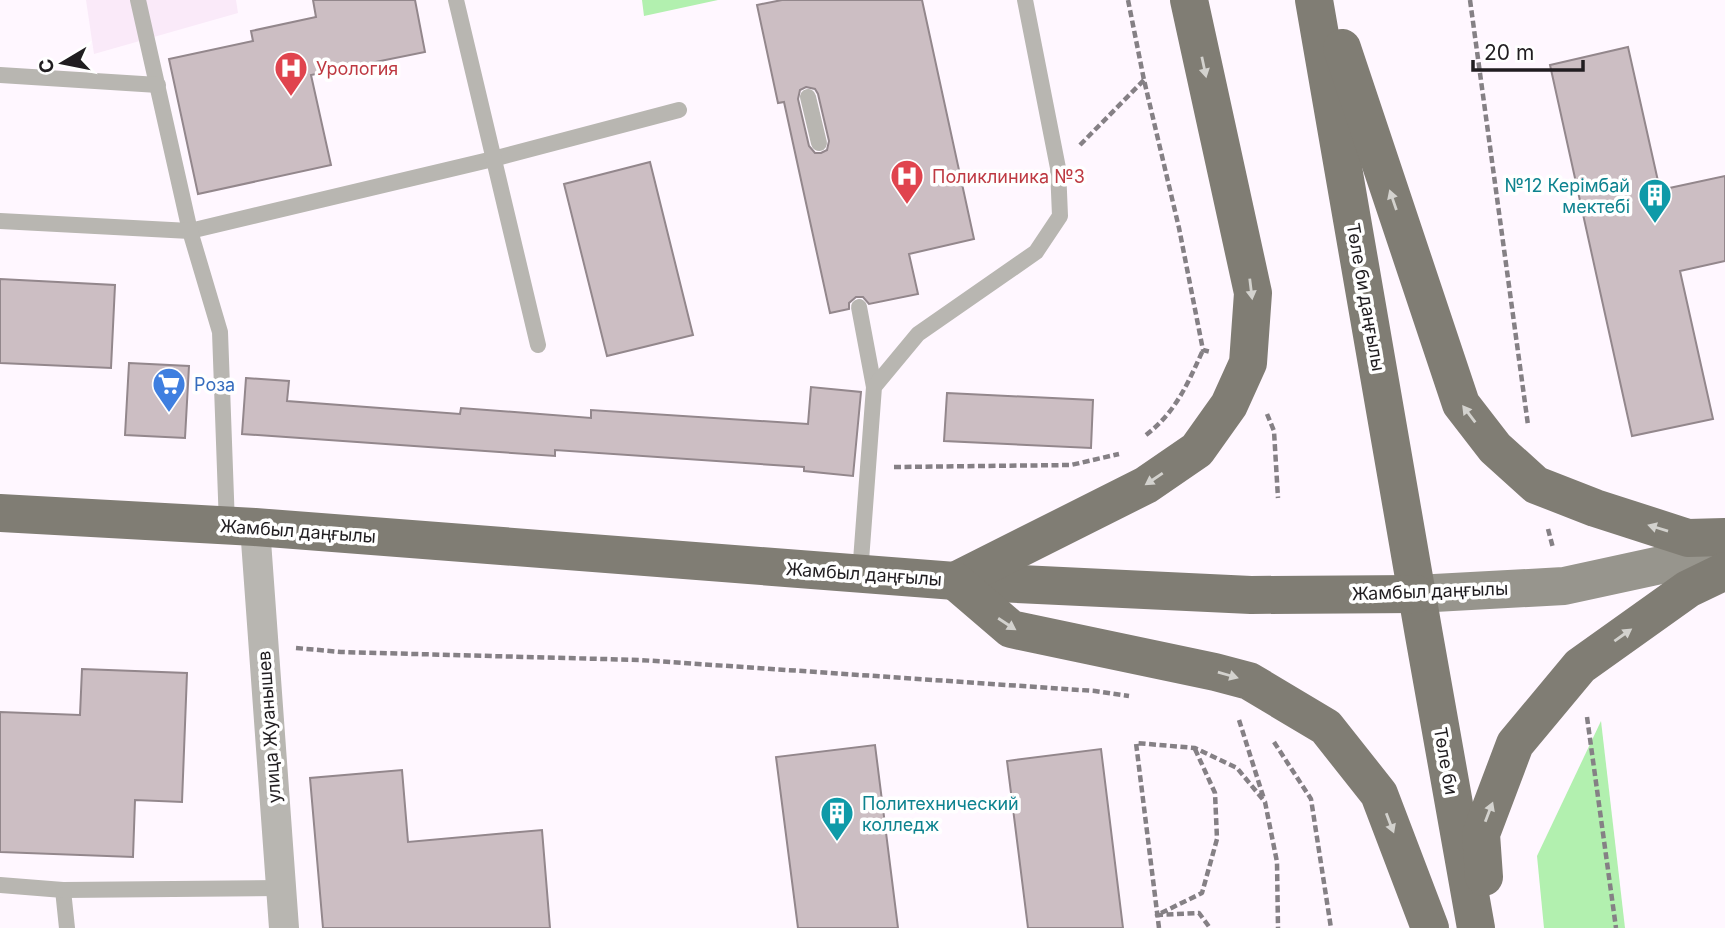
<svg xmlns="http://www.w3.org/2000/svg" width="1725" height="928" font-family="Inter,sans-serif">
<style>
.built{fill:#faeaf9}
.green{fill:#b2f0af}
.building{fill:#ccbec3;stroke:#93878c;stroke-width:2;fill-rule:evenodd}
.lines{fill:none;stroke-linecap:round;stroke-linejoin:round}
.path{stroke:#858085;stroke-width:4.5;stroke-dasharray:7 3.5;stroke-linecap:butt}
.service{stroke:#b8b6b1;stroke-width:16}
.minor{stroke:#b8b6b1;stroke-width:30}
.secondary{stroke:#97958d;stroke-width:38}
.primary{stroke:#807d74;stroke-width:38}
.oneway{fill:#d3d2ce}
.labels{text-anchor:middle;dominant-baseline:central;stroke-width:7;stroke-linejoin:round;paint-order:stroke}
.health-label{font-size:18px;fill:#be3a42;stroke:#fff;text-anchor:start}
.culture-label{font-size:18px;fill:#0d838f;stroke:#fff;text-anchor:end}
.street-label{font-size:18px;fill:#201d20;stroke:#fff}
.shop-label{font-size:18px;fill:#366cbe;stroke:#fff;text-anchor:start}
</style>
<rect width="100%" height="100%" fill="#fff7ff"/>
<path class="built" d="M86,0H236L238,13L94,54Z"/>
<g class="green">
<path d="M642,0H718L644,16Z"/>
<path d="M1601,721L1625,928H1544L1537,856Z"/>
</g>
<g class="building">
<path d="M313,0H415L425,52L311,75L331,165L198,194L169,59L253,41L251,31L316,17Z"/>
<path d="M782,0H922L974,239L909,254L918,294L869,304L863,297H856L849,303V309L830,313L784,102L778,103L757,5ZM806,87L815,89L818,94L829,141L827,150L821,153H815L809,146L798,99L800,90Z"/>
<path d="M1628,47L1660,190L1725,176V261L1680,271L1713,419L1632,436L1550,65Z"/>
<path d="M650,162L693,335L607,356L564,184Z"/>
<path d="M0,279L115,285L111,368L0,363Z"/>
<path d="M129,363L189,366L185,438L125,435Z"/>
<path d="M246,378L289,381L287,401L460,414L461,408L591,418V410L808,424L811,387L861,392L853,476L804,471V467L555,450V456L242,434Z"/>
<path d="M947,393L1093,400L1091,448L944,441Z"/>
<path d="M82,669L187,673L182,802L135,800L133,857L0,852V712L80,715Z"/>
<path d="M875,745L898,928H798L776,757Z"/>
<path d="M1101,749L1123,928H1028L1007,761Z"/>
<path d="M402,770L408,842L542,830L550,928H323L310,778Z"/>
</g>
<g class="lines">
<g class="path">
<path d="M1128,0L1144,80L1179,228L1203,350L1211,352"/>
<path d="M1470,0L1528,425"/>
<path d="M1080,145L1144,80"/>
<path d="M1267,414L1274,431L1278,498"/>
<path d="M1146,435C1176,412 1188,383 1203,350"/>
<path d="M894,467L1071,465L1119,454"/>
<path d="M1548,529L1553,548"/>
<path d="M296,648L341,652L640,660L1095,691L1129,696"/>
<path d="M1587,717L1616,928"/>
<path d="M1239,720L1264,799"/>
<path d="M1274,742L1311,799L1331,928"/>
<path d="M1195,749L1215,793L1217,839L1202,893L1157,915L1199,913L1210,928"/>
<path d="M1159,928L1136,743L1195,748L1237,768L1265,802L1277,862L1278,928"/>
</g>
<g class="service">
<path d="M138,0L190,231L493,159L679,110"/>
<path d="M456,0L538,345"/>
<path d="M0,75L158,85"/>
<path d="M808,97L819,143"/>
<path d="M0,221L190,231L220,332L227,525"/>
<path d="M859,307L874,387"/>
<path d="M860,574L874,387L918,334L1036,252L1060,216L1058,168L1025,0"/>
<path d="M0,885L63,890L67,928"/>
<path d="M63,890L281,888"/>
</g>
<path class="minor" d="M255,527L284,928"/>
<path class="secondary" d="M1416,594L1564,586L1725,551"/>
<g class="primary">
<path d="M1314,0C1368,309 1420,619 1476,928"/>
<path d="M1342,48L1461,404L1495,448L1536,485L1595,508L1688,538L1725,537"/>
<path d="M0,513L255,527L955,581L1251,595L1416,594"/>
<path d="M957,580L1146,485L1197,450L1229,405L1248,363L1253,293L1189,0"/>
<path d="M955,581L1011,629L1215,672L1249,681L1326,727L1379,794L1430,928"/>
<path d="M1484,877L1481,834L1515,744L1580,666L1688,589L1725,571"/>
</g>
</g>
<defs><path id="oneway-solid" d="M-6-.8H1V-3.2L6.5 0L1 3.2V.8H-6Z" transform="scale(1.75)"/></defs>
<g class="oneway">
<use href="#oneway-solid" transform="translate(1204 67) rotate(78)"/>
<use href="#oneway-solid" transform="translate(1393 200) rotate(-109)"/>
<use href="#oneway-solid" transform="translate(1251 289) rotate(83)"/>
<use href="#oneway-solid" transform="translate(1469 414) rotate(-127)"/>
<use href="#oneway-solid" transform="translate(1154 479) rotate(146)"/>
<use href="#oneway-solid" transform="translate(1658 528) rotate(-163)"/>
<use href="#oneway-solid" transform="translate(1007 624) rotate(33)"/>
<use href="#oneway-solid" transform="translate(1623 635) rotate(-35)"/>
<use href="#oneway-solid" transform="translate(1228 675) rotate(16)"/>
<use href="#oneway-solid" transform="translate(1489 812) rotate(-69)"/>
<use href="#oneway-solid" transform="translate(1390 823) rotate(69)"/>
</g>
<defs>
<symbol id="hospital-pin" viewBox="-11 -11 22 30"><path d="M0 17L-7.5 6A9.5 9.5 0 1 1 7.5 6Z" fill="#e0444e" stroke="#fff"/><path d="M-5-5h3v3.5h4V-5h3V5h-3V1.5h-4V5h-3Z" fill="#fff"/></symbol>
<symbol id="building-pin" viewBox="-11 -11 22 30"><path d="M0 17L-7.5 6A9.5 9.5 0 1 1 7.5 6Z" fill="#0f9aa8" stroke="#fff"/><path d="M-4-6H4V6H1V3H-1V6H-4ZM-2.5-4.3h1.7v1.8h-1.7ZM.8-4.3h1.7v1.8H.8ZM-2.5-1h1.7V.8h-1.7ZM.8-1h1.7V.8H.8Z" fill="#fff"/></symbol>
<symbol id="supermarket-pin" viewBox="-11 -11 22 30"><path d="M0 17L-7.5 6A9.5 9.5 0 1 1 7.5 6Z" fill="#3f7fe0" stroke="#fff"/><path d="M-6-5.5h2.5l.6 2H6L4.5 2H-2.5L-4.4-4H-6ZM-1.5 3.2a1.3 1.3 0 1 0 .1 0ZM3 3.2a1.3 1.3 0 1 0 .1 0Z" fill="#fff"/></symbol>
</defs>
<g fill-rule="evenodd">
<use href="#hospital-pin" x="272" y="49" width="38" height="52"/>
<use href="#hospital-pin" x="888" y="157" width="38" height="52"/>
<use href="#building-pin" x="1636" y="176" width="38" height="52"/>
<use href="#supermarket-pin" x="150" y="365" width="38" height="52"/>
<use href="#building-pin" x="818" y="794" width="38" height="52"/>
</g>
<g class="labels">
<g class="health-label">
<text x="316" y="68">Урология</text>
<text x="932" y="176">Поликлиника №3</text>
</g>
<g class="culture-label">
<text x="1630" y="185">№12 Керімбай<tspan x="1630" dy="21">мектебі</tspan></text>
<text x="862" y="803" text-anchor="start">Политехнический<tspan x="862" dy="21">колледж</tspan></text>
</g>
<g class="street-label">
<text transform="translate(1366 297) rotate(80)">Төле би даңғылы</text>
<text transform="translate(298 531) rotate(4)">Жамбыл даңғылы</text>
<text transform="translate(864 574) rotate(4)">Жамбыл даңғылы</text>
<text transform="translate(1430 591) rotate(-2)">Жамбыл даңғылы</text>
<text transform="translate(269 727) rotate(-94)">улица Жуанышев</text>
<text transform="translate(1446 761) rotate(80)">Төле би</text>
</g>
<g class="shop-label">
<text x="194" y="384">Роза</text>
</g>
</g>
<g transform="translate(63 63) rotate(260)" stroke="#ffffff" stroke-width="5" paint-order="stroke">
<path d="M0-5L12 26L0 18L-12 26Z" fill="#201d20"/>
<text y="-10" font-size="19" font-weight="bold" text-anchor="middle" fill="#201d20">С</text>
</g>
<path d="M1473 60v10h110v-10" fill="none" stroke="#201d20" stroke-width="3.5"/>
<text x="1484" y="60" font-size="21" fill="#201d20" stroke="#ffffff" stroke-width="5" paint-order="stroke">20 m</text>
</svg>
